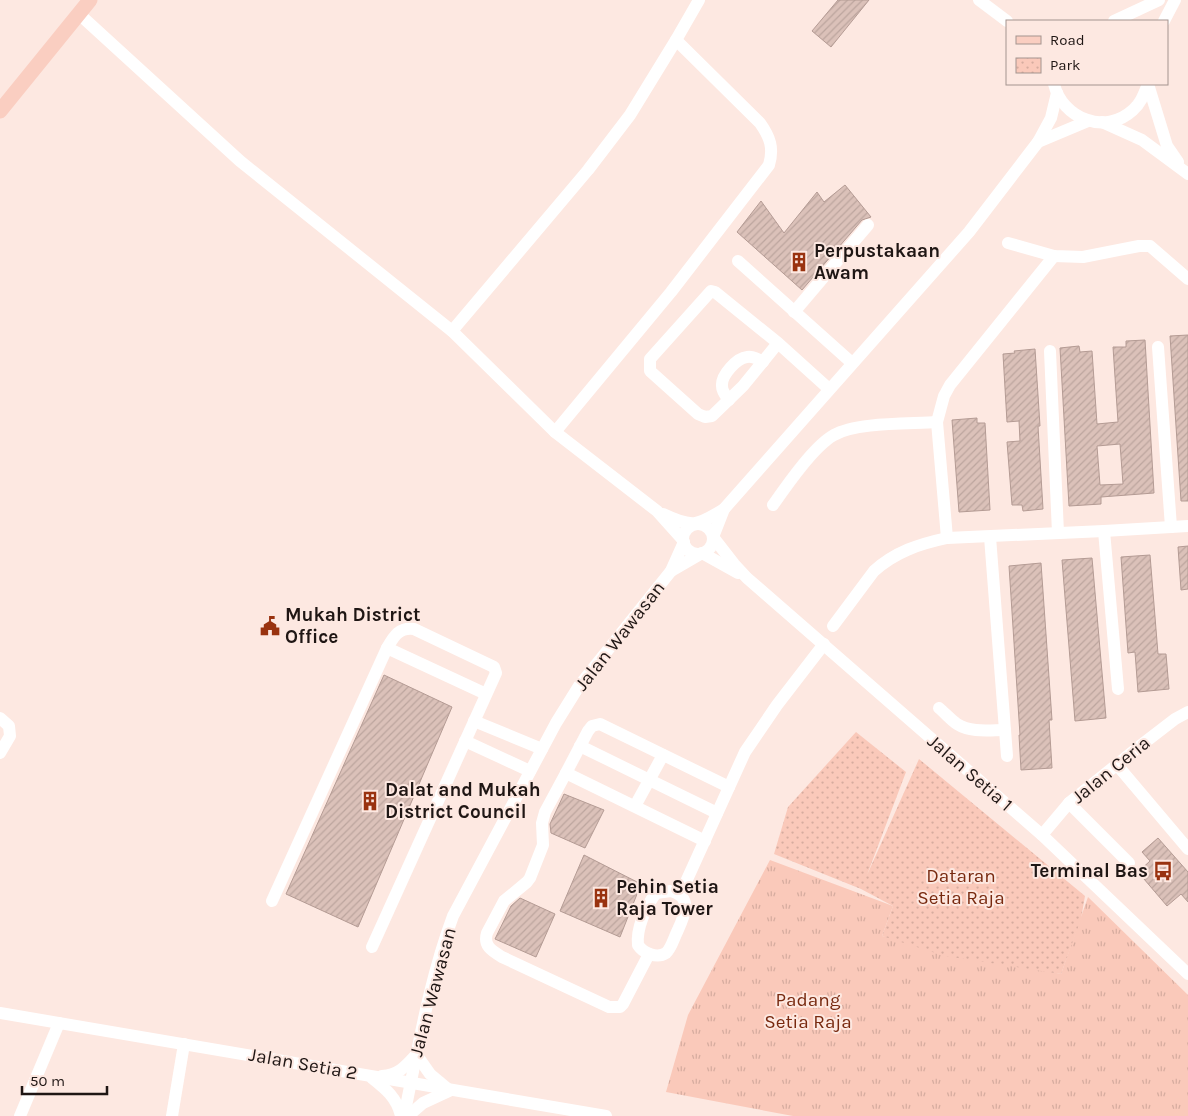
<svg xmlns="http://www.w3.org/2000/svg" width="1188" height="1116" font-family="Karla,sans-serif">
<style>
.grass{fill:url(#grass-tufts)}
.park{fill:url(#park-dots)}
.building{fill:url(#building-hatch);stroke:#b49b94;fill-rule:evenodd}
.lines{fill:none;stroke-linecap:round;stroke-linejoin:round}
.minor{stroke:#fff;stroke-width:12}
.major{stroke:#facec1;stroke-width:15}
.labels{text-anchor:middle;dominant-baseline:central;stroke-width:4;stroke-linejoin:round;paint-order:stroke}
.poi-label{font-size:19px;font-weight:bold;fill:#1f1614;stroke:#fde8e1;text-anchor:start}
.street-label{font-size:19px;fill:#1f1614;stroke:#fde8e1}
.park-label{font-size:19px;fill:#78290f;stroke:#fde8e1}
</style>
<defs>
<pattern id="grass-tufts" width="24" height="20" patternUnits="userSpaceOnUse" patternTransform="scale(1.25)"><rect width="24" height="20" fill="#fac9ba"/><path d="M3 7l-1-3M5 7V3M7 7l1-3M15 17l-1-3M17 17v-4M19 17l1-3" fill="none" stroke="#d6ac9f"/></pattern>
<pattern id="park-dots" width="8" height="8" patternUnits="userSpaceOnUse" patternTransform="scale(1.25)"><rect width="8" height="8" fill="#fac9ba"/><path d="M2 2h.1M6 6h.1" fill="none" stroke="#d6ac9f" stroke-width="1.8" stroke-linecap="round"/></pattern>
<pattern id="building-hatch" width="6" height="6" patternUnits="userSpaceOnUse" patternTransform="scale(1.25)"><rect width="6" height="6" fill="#dbc1b9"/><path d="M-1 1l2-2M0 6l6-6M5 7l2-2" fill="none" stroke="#bca59e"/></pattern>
</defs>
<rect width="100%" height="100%" fill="#fde8e1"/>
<path class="grass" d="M770,860L893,906L882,936L1061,974L1088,897L1188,995V1116H793L666,1092L688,1015Z"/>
<path class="park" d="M856,732L906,772L867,875L919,759L1085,896L1081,919L1061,974L945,956L882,936L893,906L861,889L774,854L788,807Z"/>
<g class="building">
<path d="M838,0H869L831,47L812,31Z"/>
<path d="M845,185L871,217L862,220L802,290L737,232L761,201L784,233L817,192L824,202Z"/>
<path d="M1188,335V501H1181L1170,336Z"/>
<path d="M1145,340L1154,493L1101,497V504L1069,506L1060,348L1079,346L1080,352L1092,351L1097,424L1118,422L1113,347H1126V341ZM1120,444L1123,484L1100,485L1097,446Z"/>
<path d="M1035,349L1040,426H1038L1043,509L1023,511L1022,505H1012L1007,442L1020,441L1019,421L1007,422L1003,354L1015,353L1014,351Z"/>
<path d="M977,418V423H985L990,510L959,512L952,420Z"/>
<path d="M1188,546V589L1181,590L1178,547Z"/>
<path d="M1150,555L1158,654H1166L1169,689L1138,692L1135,652L1128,653L1121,557Z"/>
<path d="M1092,558L1106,718L1075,721L1062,560Z"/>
<path d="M1041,563L1052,720H1049L1052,768L1021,770L1019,735H1020L1009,566Z"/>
<path d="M384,675L452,707L358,927L286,894Z"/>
<path d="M564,794L604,810L585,848L551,833L550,824Z"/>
<path d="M1158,838L1188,872V902L1181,894L1167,906L1138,872L1150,861L1142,852Z"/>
<path d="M584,855L641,884L620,937L560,911Z"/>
<path d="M520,898L555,914L536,957L495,939L511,906Z"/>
</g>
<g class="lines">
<g class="minor">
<path d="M979,0L1007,21"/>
<path d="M78,13L240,161L452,331L555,432L657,511L683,540"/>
<path d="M1114,21L1159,0"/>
<path d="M1164,21L1175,0"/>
<path d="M1054,84C1062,118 1105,136 1133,110C1141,103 1144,94 1148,84"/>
<path d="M1148,84L1167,146L1178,162"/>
<path d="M1102,122L1142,140L1188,174"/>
<path d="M1038,142L1088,121"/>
<path d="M1008,243L1054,256L1083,257L1139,246H1150L1188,279"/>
<path d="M738,261L852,363"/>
<path d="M794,312L868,225"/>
<path d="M452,331L588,170L630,115L676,40L699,0"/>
<path d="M778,343L743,386L712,416L705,417L698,414L650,371V359L711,291L715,292L778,343L829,389"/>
<path d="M1158,347L1171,527"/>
<path d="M1050,351L1058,533"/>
<path d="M729,400C726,396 722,392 722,386C721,375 737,358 747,357C753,356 758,359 763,362"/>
<path d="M555,432L671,292L769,165C774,148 770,137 760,123L676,40"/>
<path d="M773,505C787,485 814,446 834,435C856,422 910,424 937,422"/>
<path d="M724,509L713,537L734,564L747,578L1042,835L1188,974"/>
<path d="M663,514C692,528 697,526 724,509L969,232L1038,142L1051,118L1057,93"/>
<circle cx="698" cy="539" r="15"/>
<path d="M1104,531L1118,689"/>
<path d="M990,537L1007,756"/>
<path d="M947,538L937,422L944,396L950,385L1054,256"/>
<path d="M671,571L702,553L738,573"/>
<path d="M833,626L874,571C895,552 919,544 947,538L1104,531L1188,526"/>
<path d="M387,648L486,694"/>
<path d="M939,708C945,713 951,720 957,724C971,733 990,730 1005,730"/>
<path d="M0,718L9,726L10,736L0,753"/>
<path d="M474,721L542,749"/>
<path d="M465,741L530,771"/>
<path d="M580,746L717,813"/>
<path d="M1117,765L1188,849"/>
<path d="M566,773L545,812L542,823L543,845L530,878L527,882L504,901L487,933C483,946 492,951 502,957L609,1007H620L623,1004L649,954"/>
<path d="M1069,803L1129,863"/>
<path d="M635,806L663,755"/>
<path d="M1042,835L1069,803L1140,746L1175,719L1188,712"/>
<path d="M705,841L566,773L588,731L592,726L600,724L729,787"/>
<path d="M671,891C694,897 684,917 677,932C674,938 671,949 666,953C657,959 643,953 638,945C636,929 646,906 656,893Z"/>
<path d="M680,895L745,752L777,705L824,644"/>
<path d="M272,901L387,648C394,636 399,627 414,629L494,667L496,673L372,947"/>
<path d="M0,1013L606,1116"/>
<path d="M416,1054L430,1074L448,1089"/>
<path d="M382,1076C398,1075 405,1067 415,1056"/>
<path d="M372,1078C386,1089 397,1098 401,1116"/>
<path d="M20,1116L59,1023"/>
<path d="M172,1116L184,1044"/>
<path d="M404,1116C418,1049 429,980 453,916L556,723L579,686L671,571L684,542"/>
<path d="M408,1116L423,1103L451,1090"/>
</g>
<path class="major" d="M0,111L90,0"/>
</g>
<defs>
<symbol id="building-bare" viewBox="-9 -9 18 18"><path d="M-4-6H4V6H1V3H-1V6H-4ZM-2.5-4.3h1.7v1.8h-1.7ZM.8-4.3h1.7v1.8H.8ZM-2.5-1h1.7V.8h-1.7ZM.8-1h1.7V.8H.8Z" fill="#99320f" stroke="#fde8e1" stroke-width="2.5" paint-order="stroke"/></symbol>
<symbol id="civic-bare" viewBox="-9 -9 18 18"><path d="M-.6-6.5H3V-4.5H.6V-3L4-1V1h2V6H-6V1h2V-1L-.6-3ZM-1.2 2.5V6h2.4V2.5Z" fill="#99320f" stroke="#fde8e1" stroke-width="2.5" paint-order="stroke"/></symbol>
<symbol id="bus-bare" viewBox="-9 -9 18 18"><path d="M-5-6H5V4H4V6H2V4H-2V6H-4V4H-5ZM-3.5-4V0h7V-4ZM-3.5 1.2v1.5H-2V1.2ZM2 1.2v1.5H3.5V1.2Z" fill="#99320f" stroke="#fde8e1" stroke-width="2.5" paint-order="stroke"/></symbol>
</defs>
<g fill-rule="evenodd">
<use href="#building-bare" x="785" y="248" width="28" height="28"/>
<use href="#civic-bare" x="256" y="612" width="28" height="28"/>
<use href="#building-bare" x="356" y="787" width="28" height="28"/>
<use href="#bus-bare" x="1149" y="857" width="28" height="28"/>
<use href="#building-bare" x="587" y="884" width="28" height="28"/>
</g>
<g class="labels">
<g class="poi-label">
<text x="814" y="251">Perpustakaan<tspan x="814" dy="22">Awam</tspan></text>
<text x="285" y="615">Mukah District<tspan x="285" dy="22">Office</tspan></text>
<text x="385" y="790">Dalat and Mukah<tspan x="385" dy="22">District Council</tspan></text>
<text x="1148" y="871" text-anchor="end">Terminal Bas</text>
<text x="616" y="887">Pehin Setia<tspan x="616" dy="22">Raja Tower</tspan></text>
</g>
<g class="street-label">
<text transform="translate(620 636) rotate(-52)">Jalan Wawasan</text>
<text transform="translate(1111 770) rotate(-39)">Jalan Ceria</text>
<text transform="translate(970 773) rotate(41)">Jalan Setia 1</text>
<text transform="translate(433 992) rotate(-75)">Jalan Wawasan</text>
<text transform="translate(303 1064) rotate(10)">Jalan Setia 2</text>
</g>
<g class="park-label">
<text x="961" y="876">Dataran<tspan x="961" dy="22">Setia Raja</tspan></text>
<text x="808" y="1000">Padang<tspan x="808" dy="22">Setia Raja</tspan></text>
</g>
</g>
<rect x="1006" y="20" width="162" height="65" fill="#fde8e1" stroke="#a4948f"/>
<rect x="1016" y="36" width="25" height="8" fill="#facec1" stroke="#a4948f"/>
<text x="1050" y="45" font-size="15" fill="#1f1614">Road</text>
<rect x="1016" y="58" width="25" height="15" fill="url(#park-dots)" stroke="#a4948f"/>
<text x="1050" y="70" font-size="15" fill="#1f1614">Park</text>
<path d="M22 1086v8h85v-8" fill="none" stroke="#1f1614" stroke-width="2.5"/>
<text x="30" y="1086" font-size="15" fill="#1f1614" stroke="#fde8e1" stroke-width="4" paint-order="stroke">50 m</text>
</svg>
